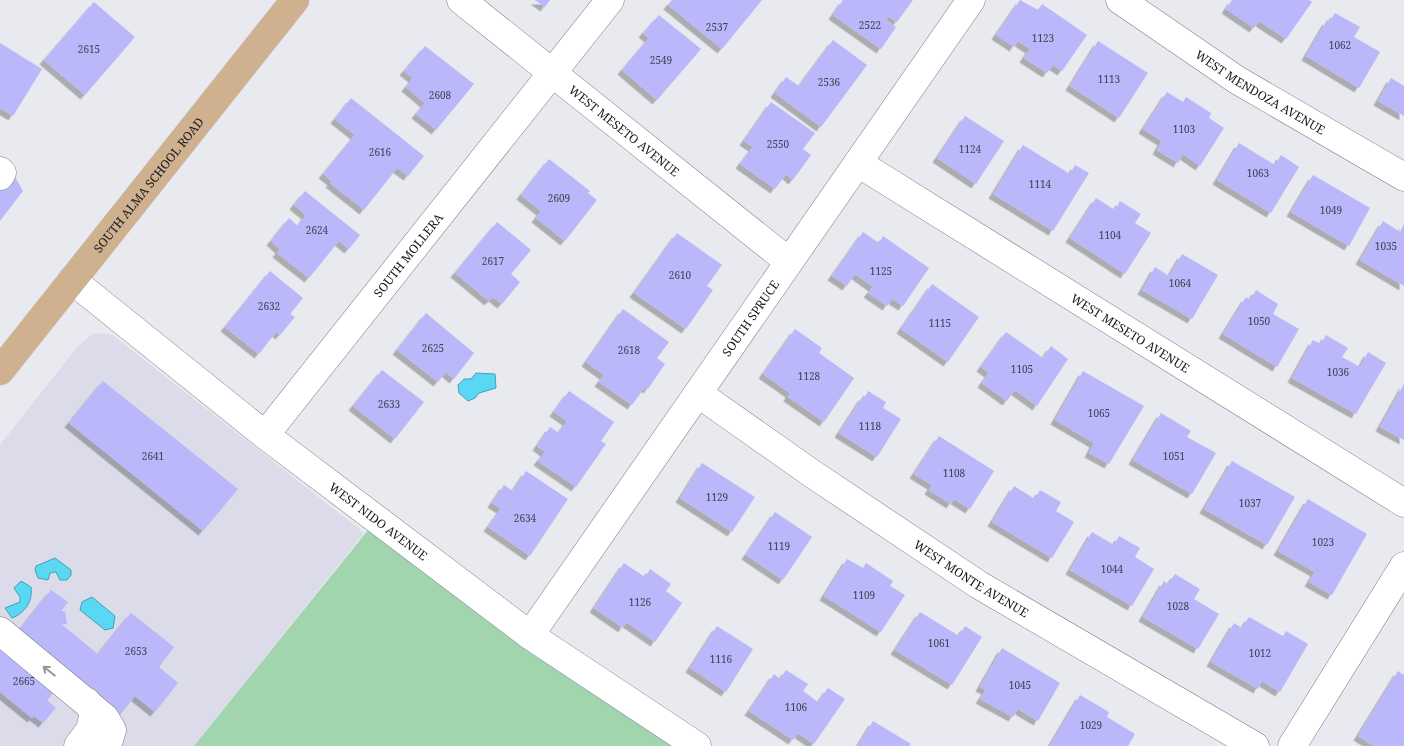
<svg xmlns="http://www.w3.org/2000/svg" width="1404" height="746" font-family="'Noto Serif',serif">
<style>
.built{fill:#dbdbe9}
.green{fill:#a0d5ad}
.water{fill:#59d8f4;stroke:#469eb3}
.building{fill:#bab7fa;filter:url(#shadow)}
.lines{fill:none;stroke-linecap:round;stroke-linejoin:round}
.minor-casing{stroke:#7c7c82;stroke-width:29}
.major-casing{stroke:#c8c8c8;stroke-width:29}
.minor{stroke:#fff;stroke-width:28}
.major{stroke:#cfb190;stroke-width:28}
.oneway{stroke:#979798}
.labels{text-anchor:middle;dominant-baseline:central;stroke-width:5;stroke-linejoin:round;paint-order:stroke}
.number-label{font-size:10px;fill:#404052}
.street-label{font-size:12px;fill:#18181a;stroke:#fff}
</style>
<defs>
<filter id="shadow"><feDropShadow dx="-4.5" dy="4.5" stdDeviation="0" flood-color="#0004"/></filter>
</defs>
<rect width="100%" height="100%" fill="#e9e9f0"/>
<path class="built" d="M94,333L112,335L120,341L364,533L194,746H0V445L78,346Z"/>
<path class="green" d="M377,519L697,746H194Z"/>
<g class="water">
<path d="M476,373L495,374L496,388L479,393L475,398L468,401L459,393L458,385L464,379H471Z"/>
<path d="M55,558L71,570V575L67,580H60L56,572L50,573L48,580L38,578L35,570L36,566Z"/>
<path d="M21,581L31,587C33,601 25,613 12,618L5,608L20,602V597L14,588Z"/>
<path d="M92,597L115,616L113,628L105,630L80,610L82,602Z"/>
</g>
<g class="building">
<path d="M535,0H550L545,7Z"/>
<path d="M672,0H762L722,49L668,5Z"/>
<path d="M843,0H913L897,22L888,16L886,20L896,27L881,49L833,15Z"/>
<path d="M1020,0L1038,10L1042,4L1087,35L1062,71L1053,65L1047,73L1024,58L1030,49L1018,41L1014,47L996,35Z"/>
<path d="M1232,0H1309L1312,2L1286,39L1259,21L1254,28L1226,9Z"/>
<path d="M94,2L135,37L85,95L44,60Z"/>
<path d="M1335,13L1360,27L1354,37L1380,52L1359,88L1306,56L1327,20L1329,22Z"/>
<path d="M659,15L701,49L657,100L622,70L649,38L643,33Z"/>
<path d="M833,40L867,65L821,127L775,93L786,77L799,86Z"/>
<path d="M1098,41L1148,73L1119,118L1070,86Z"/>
<path d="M0,43L42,69L13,116L0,108Z"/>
<path d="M425,46L474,84L436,130L416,114L425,103L406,87L413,78L404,71Z"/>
<path d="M1391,78L1404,86V116L1378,101Z"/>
<path d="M1167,92L1183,102L1186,97L1211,113L1209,118L1224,128L1200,166L1183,154L1178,163L1157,150L1162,141L1143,129Z"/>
<path d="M351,98L424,156L408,176L397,168L364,210L330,183L332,181L323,174L355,135L335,119Z"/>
<path d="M771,102L815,133L803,149L811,155L793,180L786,174L775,189L740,164L753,147L744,141Z"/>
<path d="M965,116L1004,141L976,184L937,158Z"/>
<path d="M1239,143L1275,165L1281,155L1299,167L1271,213L1217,180Z"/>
<path d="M1023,145L1070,174L1075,165L1089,173L1053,231L993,194Z"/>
<path d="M549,159L590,191L588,193L597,200L565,241L536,218L541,211L521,195Z"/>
<path d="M11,170L23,191L0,221V184Z"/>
<path d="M1313,175L1370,208L1349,246L1291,212Z"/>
<path d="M305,191L360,235L349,249L339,241L309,278L277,253L280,249L271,241L289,218L298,226L306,215L294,205Z"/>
<path d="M1096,198L1115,210L1120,201L1141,214L1135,223L1151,233L1125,274L1070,238Z"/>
<path d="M1383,221L1400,232L1404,224V286L1360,260Z"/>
<path d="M497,222L531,250L511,274L520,282L502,304L493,297L489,301L455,273Z"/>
<path d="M863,232L879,243L883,236L929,268L903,306L892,299L887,306L868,293L873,287L855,274L847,286L832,276Z"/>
<path d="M677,233L722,265L707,286L713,290L686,329L634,293Z"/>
<path d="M1182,254L1218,275L1192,319L1142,290L1155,267L1169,276Z"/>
<path d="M270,271L303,298L290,314L295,317L280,335L276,332L259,354L225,327Z"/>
<path d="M932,284L979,317L948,362L901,329Z"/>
<path d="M1256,290L1278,304L1273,314L1299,329L1277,367L1223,334L1246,297L1250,300Z"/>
<path d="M623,309L669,342L657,358L665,364L648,389L645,387L632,405L599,382L604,375L586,362Z"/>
<path d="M426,313L474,353L454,379L446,372L438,382L397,350Z"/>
<path d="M795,329L822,348L819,353L854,378L824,422L788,397L790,393L763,374Z"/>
<path d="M1006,332L1043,358L1051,346L1068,359L1037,406L1015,390L1007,401L982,383L989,373L981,367Z"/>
<path d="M1326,335L1348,348L1342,357L1360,367L1368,352L1386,363L1356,414L1292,378L1313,340L1321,344Z"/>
<path d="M382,370L424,402L395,439L353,406Z"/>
<path d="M1083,371L1144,406L1109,464L1089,453L1094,443L1055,420Z"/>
<path d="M103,381L238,489L203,531L69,423Z"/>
<path d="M1404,384V440L1380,427Z"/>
<path d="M569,391L614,422L601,441L606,444L576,487L538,461L545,452L537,446L550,427L559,433L567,421L554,412Z"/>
<path d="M868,391L886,402L883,408L901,419L877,457L839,433L863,396L865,397Z"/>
<path d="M1161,413L1191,431L1187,437L1216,453L1192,494L1133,460Z"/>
<path d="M939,436L994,471L970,509L954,499L951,504L929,490L932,485L914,474Z"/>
<path d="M1232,461L1295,497L1267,545L1204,509Z"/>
<path d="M702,463L755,497L732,532L680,498Z"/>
<path d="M526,471L568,499L530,556L488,527L501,509L492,503L504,485L513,491Z"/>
<path d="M1014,486L1035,499L1040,490L1061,502L1056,511L1074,522L1052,558L992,522Z"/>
<path d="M1308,499L1367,534L1332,595L1309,582L1315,572L1278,551Z"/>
<path d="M775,512L812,537L783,580L746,555Z"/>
<path d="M1092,532L1114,545L1119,536L1140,548L1135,557L1154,569L1132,606L1070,570Z"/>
<path d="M847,559L863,568L866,563L893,581L890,586L905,595L881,632L824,596Z"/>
<path d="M624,563L645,577L650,569L671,584L666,591L682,603L655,642L626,622L623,628L594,608Z"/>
<path d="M1175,574L1200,589L1194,599L1219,614L1198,649L1143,617L1164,581L1168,584Z"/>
<path d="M51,590L68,602L61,611H65L67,624H61L98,654L131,613L174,647L159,667L178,683L155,712L135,696L120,715L17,633Z"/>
<path d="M920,612L959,636L965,626L982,637L952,685L895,650Z"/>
<path d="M1249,617L1283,636L1286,631L1308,644L1280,692L1262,681L1258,689L1211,662L1234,623L1242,628Z"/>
<path d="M717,626L753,649L726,692L690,668Z"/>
<path d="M0,638L55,691L47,700L56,708L43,723L34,716L32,718L0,692Z"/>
<path d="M1002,648L1060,683L1038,721L1018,709L1013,717L980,699L986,690L980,687Z"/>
<path d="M786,670L808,684L803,691L818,702L828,688L845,699L814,744L798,733L793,740L749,711L774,674L780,679Z"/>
<path d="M1398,671L1404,675V746H1374L1358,736Z"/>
<path d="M1080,695L1109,712L1107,717L1135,734L1128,746H1050Z"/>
<path d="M873,721L911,744L909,746H858Z"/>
</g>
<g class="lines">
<defs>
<g id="minor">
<path id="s1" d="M461,0L788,261"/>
<path id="s2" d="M1120,0L1237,80L1404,177"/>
<path id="s3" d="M858,163L1404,503"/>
<path d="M0,171L2,173L0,176"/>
<path id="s4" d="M72,280L265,435L531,636L697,746"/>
<path id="s5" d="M699,394L814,475L979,585L1255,746"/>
<path id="s6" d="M265,435L610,0"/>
<path d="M0,631L105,718L112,730L107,746"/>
<path id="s7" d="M530,635L971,0"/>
<path d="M78,746L90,730L94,713L87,702"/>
<path d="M1292,746L1404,566"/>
</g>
<g id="major">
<path id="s8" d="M0,371L295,0"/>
</g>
</defs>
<use href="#minor" class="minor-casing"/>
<use href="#major" class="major-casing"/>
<use href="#minor" class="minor"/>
<use href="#major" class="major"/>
</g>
<defs><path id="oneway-shaft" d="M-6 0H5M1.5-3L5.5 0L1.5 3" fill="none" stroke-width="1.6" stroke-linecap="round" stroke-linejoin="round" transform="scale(1.25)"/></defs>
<use class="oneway" href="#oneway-shaft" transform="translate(49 671) rotate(-141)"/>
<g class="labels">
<g class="number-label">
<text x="870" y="25">2522</text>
<text x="717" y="27">2537</text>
<text x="1043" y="38">1123</text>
<text x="1340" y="45">1062</text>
<text x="89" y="49">2615</text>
<text x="661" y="60">2549</text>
<text x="1109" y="79">1113</text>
<text x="829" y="82">2536</text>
<text x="440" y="95">2608</text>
<text x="1184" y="129">1103</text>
<text x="778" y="144">2550</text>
<text x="970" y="149">1124</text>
<text x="380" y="152">2616</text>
<text x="1258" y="173">1063</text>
<text x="1040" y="184">1114</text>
<text x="559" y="198">2609</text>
<text x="1331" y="210">1049</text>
<text x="317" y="230">2624</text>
<text x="1110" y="235">1104</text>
<text x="1386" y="246">1035</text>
<text x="493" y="261">2617</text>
<text x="881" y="271">1125</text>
<text x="680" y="275">2610</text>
<text x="1180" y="283">1064</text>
<text x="269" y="306">2632</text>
<text x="1259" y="321">1050</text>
<text x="940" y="323">1115</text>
<text x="433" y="348">2625</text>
<text x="629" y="350">2618</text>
<text x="1022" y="369">1105</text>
<text x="1338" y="372">1036</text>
<text x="809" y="376">1128</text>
<text x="389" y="404">2633</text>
<text x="1099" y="413">1065</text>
<text x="870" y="426">1118</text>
<text x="153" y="456">2641</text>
<text x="1174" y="456">1051</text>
<text x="954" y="473">1108</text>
<text x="717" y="497">1129</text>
<text x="1250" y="503">1037</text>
<text x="525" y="518">2634</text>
<text x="1323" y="542">1023</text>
<text x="779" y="546">1119</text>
<text x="1112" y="569">1044</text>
<text x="864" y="595">1109</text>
<text x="640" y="602">1126</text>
<text x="1178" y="606">1028</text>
<text x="939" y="643">1061</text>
<text x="136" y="651">2653</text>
<text x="1260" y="653">1012</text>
<text x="721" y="659">1116</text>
<text x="24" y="681">2665</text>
<text x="1020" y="685">1045</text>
<text x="796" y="707">1106</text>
<text x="1091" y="725">1029</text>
</g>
<g class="street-label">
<text stroke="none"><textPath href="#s2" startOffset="168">WEST MENDOZA AVENUE</textPath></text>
<text stroke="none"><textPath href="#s1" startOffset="209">WEST MESETO AVENUE</textPath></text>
<text stroke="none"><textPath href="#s8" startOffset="238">SOUTH ALMA SCHOOL ROAD</textPath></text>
<text stroke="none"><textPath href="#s6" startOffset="230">SOUTH MOLLERA</textPath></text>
<text stroke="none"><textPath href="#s7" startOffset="386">SOUTH SPRUCE</textPath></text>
<text stroke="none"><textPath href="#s3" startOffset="321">WEST MESETO AVENUE</textPath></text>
<text stroke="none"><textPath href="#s4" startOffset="390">WEST NIDO AVENUE</textPath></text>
<text stroke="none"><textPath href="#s5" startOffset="329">WEST MONTE AVENUE</textPath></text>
</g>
</g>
</svg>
